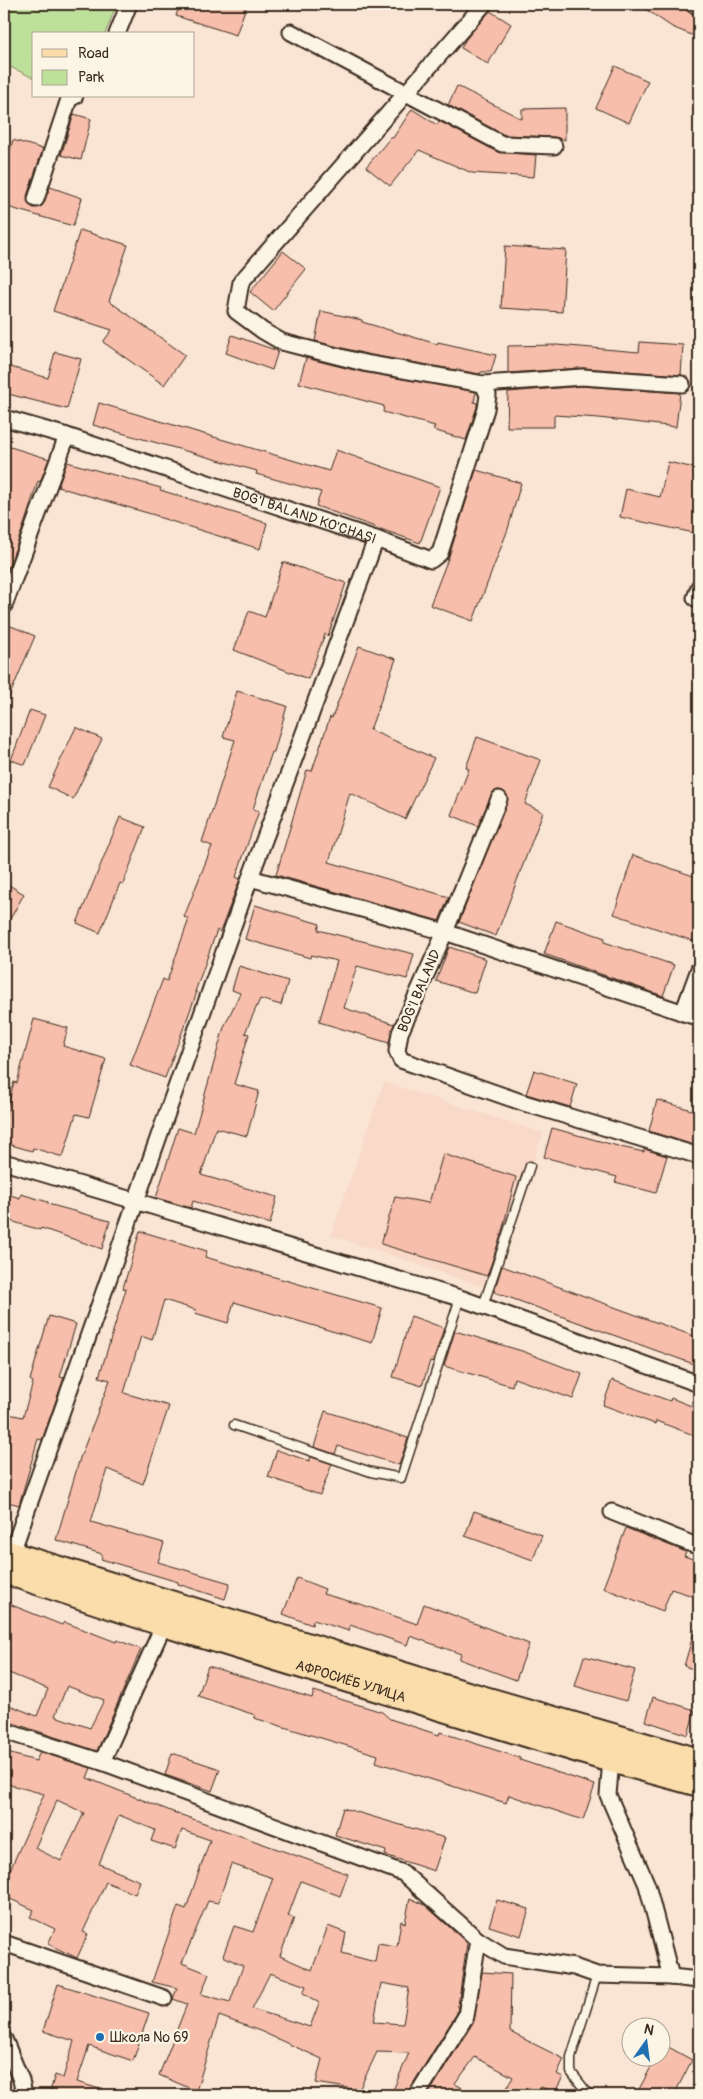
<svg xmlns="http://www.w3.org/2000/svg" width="703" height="2099" font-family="Pangolin,sans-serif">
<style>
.built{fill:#f9d9c8}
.green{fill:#bde19b;stroke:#7c865c}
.building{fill:#f6beab;stroke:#3b2a1e;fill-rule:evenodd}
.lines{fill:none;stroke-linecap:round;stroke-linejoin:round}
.service-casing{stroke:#3b2a1e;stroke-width:11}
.minor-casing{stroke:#3b2a1e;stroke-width:19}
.primary-casing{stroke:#3b2a1e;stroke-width:28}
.service{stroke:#fcf5e5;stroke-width:8}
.minor{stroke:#fcf5e5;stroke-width:15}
.primary{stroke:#faddab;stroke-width:24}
.poi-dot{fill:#1f6fb2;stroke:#fcf5e5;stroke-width:2}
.labels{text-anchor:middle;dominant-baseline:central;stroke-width:4.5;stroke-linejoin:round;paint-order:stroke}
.street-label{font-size:14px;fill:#3b2a1e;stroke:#fcf5e5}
.poi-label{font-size:14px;fill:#3b2a1e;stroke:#fcf5e5;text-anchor:start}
</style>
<rect width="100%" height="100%" fill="#fae4d4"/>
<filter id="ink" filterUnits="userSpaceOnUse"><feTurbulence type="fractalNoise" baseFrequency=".02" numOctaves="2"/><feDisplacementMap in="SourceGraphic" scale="10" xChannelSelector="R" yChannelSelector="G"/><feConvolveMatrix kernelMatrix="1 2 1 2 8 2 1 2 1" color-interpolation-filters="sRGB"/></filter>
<g filter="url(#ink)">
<path class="built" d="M384,1082L543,1133L490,1289L331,1235Z"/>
<path class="green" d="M4,4H117L105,34H34V78L4,64Z"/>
<g class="building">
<path d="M180,4H247L236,35L176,16Z"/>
<path d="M638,4H680L684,5L688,12L699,16V38L672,27Z"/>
<path d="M490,11L511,24L488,64L461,48L466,39Z"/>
<path d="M615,66L648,81L629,123L596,108Z"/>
<path d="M457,86L522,119V109L565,108V140L554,137L504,135L448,105Z"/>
<path d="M412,109L437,125L439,121L498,152L536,155L534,177L472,173L419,150L390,186L366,167L391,137L393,138Z"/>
<path d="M74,114L91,119L81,160L61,155Z"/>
<path d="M13,140L43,149L27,196L29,205L34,208L42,206L50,187L82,198L73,226L4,206V170Z"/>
<path d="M80,230L128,245L109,301L185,355L164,385L103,342L112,330L53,311Z"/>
<path d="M505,246L566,250L562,312L501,308Z"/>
<path d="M283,251L306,269L273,311L250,292Z"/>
<path d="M321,311L362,320V322L437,344L438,342L496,355L491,372H481L480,374L366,354L315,341Z"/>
<path d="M232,335L278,351L272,370L226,353Z"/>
<path d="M640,342L683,345L681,375L583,368L508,373V346L557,345L639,352Z"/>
<path d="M55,352L81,359L67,409L4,393V365L48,378Z"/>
<path d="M306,358L362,372L476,392L474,402L477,403V407L466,440L433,430L435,426L383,412L384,406L299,383Z"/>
<path d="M582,386L680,393L676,427L599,418L554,415V427H507L508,392Z"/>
<path d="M99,403L329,471L336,450L440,487L420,543L316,506L321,492L256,474L257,471L93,425Z"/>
<path d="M4,445L49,459L40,482L38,481L25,522L4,580Z"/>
<path d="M67,462L161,488L160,490L267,523L260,549L158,517V516L58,487Z"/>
<path d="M668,462L699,469V489L696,505L699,506V534L620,517L626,489L660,497Z"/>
<path d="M476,470L521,483L508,529L473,621L430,605L449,556Z"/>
<path d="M283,562L346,583L328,636L325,634L308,679L234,650L249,611L265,617Z"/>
<path d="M11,626L35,636L4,709V642Z"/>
<path d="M359,646L396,659L370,730L434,758L405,819L350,793L329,862L449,897L439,921L276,875L307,770L312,771L330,717L332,718Z"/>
<path d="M237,691L287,706L274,752H272L253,809L259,811L236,877L240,879L220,932L217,930L195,992H197L165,1078L130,1065L163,979L167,981L189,919L184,917L212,846L202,842L235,740L223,737Z"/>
<path d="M30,710L45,715L25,765L11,760Z"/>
<path d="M76,727L102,739L73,799L48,787Z"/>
<path d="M477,737L541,760L525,804L543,812L496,936L459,922L508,798L503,791L498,790L493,792L478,826L451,815L469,769L466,768Z"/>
<path d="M120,817L145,827L123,884L120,883L100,933L77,923Z"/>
<path d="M633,855L699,878V943L614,914Z"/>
<path d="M4,882L24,894L4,930Z"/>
<path d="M255,905L320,924L318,930L414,954L407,979L357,966L344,1008L394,1024L389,1043L319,1022L337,961L311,955L310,958L245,939Z"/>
<path d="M556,921L605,938L604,942L674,965L663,996L544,954Z"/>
<path d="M449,947L486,959L475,993L436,981Z"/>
<path d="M239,966L288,981L281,1005L260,999L245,1033L249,1034L234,1084L259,1091L247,1136L216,1128L201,1175L277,1197L270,1224L193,1201L191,1208L156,1198L178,1128L194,1133L224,1027L240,993L232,990Z"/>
<path d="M34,1019L68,1028L63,1046L106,1059L89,1117L76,1114L63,1157L33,1148L32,1151L4,1143V1121L14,1082L17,1083Z"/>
<path d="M534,1070L577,1084L570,1107L526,1094Z"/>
<path d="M657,1100L699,1112L697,1146L649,1131Z"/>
<path d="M552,1128L625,1148L644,1152V1149L667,1156L656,1193L615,1182L617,1177L544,1157Z"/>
<path d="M443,1154L516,1177L501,1235L487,1276L381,1244L395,1197L429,1203Z"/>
<path d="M4,1193L20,1198L21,1194L48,1202V1204L110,1221L102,1249L41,1228L40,1230L4,1219Z"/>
<path d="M140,1231L207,1251L205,1257L382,1308L372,1343L234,1302L228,1323L195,1313L196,1310L164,1300L152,1340L141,1336L124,1393L169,1406L143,1484L107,1469L91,1522L164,1543L158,1562L230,1583L225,1599L178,1584V1582L101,1559L102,1554L56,1540L80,1458L110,1380L99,1377L126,1289L123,1288Z"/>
<path d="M502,1266L699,1338V1366L494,1292Z"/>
<path d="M49,1316L76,1324L60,1377L64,1378L42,1440L38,1439L19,1505L4,1501V1456L11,1432L4,1430V1413L23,1417L33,1382L30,1380Z"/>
<path d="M411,1316L444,1328L433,1362L430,1361L422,1386L393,1377Z"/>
<path d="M455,1331L522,1351L582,1374L573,1399L514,1378L512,1386L444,1366Z"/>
<path d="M612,1380L670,1401L671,1398L699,1409V1437L656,1421L655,1424L603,1405Z"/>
<path d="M325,1411L408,1438L399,1465L338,1446L335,1454L314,1447Z"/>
<path d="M277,1450L309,1461L311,1457L332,1464L320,1495L268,1477Z"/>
<path d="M474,1511L542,1535L533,1560L465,1536Z"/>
<path d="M626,1528L686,1552L684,1556L699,1561V1598L671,1589L663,1611L603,1588Z"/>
<path d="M297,1578L325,1589L323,1594L363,1605L417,1624L424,1604L529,1644L516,1680L459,1659L461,1654L410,1636L407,1645L350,1625L349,1631L313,1620L312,1625L283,1614Z"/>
<path d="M4,1602L62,1625L64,1622L116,1642L117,1640L141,1649L97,1751L4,1720V1703L37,1716L48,1689L4,1671ZM67,1686L104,1700L90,1728L55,1716Z"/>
<path d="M695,1629H699V1671L684,1666Z"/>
<path d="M584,1656L635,1670L626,1701L575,1686Z"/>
<path d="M208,1666L312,1698L314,1691L382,1712L390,1719L439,1735L440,1732L520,1758V1760L595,1785L583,1820L509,1795L506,1803L376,1762L378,1755L254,1718L255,1715L198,1696Z"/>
<path d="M653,1697L695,1710L688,1735L646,1721Z"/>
<path d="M4,1752L36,1761L40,1752L91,1768L87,1778L173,1812L348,1874L340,1896L301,1881L288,1916L294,1918L280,1956L312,1970L328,1926L346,1933L342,1953L375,1962L378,1943L397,1946L401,1921L405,1923L410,1898L425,1905L467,1943L457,2013L409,2090L408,2095H391L409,2053L377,2052L359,2090L316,2083L322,2059L260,2031L219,2016L196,2091L159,2075L187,2004L173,1999L177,1988L152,1982L178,1906L186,1909L210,1840L182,1830L175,1849L151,1841L155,1830L119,1815L99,1864L140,1881L135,1894L106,1882L83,1932L88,1934L77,1958L48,1944L55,1929L30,1917L34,1910L4,1896V1867L10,1870L44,1794L4,1783ZM57,1800L84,1813L61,1861L35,1848ZM231,1864L273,1878L253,1932L234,1926L223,1956L243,1966L230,2002L201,1994L209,1974L182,1963L208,1901L218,1903ZM270,1973L306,1986L303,1993L319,2003L310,2027L252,2009ZM381,1983L409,1988L403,2024L374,2022Z"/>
<path d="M172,1753L220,1769L212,1791L165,1775Z"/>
<path d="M343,1808L445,1838L434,1871L385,1855L386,1851L335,1835Z"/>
<path d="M497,1900L529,1909L521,1936L489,1926Z"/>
<path d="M482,1972L511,1974L510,2032L564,2059L557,2074L563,2077L555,2092L541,2087L536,2095H503L513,2077L475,2057L455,2084L476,2095H428L474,2021Z"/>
<path d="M58,1984L149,2013L133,2061L89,2046L77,2082L109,2092L108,2095H49L55,2075L63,2078L74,2041L43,2031Z"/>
<path d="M663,2044L692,2060L674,2095H646L638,2091L657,2056H660V2049Z"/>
</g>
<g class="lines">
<defs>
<g id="service">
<path d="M483,1306L530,1166"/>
<path d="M234,1425L371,1472L401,1478L460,1298"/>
<path d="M589,2095L571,2072V2057L597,1975"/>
</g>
<g id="minor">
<path d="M484,4L241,282L236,311L263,331L282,342L364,363L483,384L582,377L682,384"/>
<path d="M693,4L699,7"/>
<path d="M291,32L502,144L554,146"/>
<path d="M117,34L129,4"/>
<path d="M36,199L69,99L75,96"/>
<path id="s1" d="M4,418L67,436L376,539L250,878L9,1561"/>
<path d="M376,539L431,560L440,553L486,409L488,395L483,384"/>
<path d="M695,598L699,587"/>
<path d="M4,606L67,436"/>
<path d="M499,799L445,932L699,1018"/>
<path d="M250,878L445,932L400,1033L397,1051L401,1060L524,1103L699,1156"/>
<path d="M683,1013L699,969"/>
<path d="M4,1162L460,1298L699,1384"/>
<path d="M612,1512L699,1547"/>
<path d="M4,1731L102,1762L403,1873L478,1940L504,1956L574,1967L597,1975L671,1977L699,1980"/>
<path d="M611,1760L608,1795L647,1885L671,1977"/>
<path d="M102,1762L164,1624"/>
<path d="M4,1943L164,1998"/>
<path d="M4,2039L21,2080L24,2095"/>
<path d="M417,2095L466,2016L478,1940"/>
</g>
<g id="primary">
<path d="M4,1552L443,1687L699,1761"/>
<path id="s2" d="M4,1571L164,1624L434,1706L611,1760L699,1784"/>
</g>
</defs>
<use href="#service" class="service-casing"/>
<use href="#minor" class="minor-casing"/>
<use href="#primary" class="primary-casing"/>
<use href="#service" class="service"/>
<use href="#minor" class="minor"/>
<use href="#primary" class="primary"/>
</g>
</g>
<circle class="poi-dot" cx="100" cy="2037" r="5"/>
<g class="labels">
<g class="street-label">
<text stroke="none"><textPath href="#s1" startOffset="316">BOG'I BALAND KO'CHASI</textPath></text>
<text transform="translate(419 991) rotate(-67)">BOG'I BALAND</text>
<text stroke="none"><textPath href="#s2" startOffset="364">АФРОСИЁБ УЛИЦА</textPath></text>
</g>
<g class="poi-label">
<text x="110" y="2037">Школа № 69</text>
</g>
</g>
<rect width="703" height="2099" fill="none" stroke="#fcf5e5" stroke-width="20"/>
<rect x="10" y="10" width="683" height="2079" fill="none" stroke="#3b2a1e" stroke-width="2" filter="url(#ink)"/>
<rect x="32" y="32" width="162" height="65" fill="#fcf5e5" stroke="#afa495"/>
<rect x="42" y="49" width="25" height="8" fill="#faddab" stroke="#afa495"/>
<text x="78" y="58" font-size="15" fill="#3b2a1e">Road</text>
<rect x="42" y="70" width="25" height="15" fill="#bde19b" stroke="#afa495"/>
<text x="78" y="82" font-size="15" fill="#3b2a1e">Park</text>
<g transform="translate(646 2042) rotate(14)"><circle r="24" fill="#fcf5e5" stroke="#afa495"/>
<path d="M0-4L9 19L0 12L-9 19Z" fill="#1f6fb2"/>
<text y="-8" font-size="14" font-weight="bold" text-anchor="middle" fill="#3b2a1e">N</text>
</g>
</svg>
